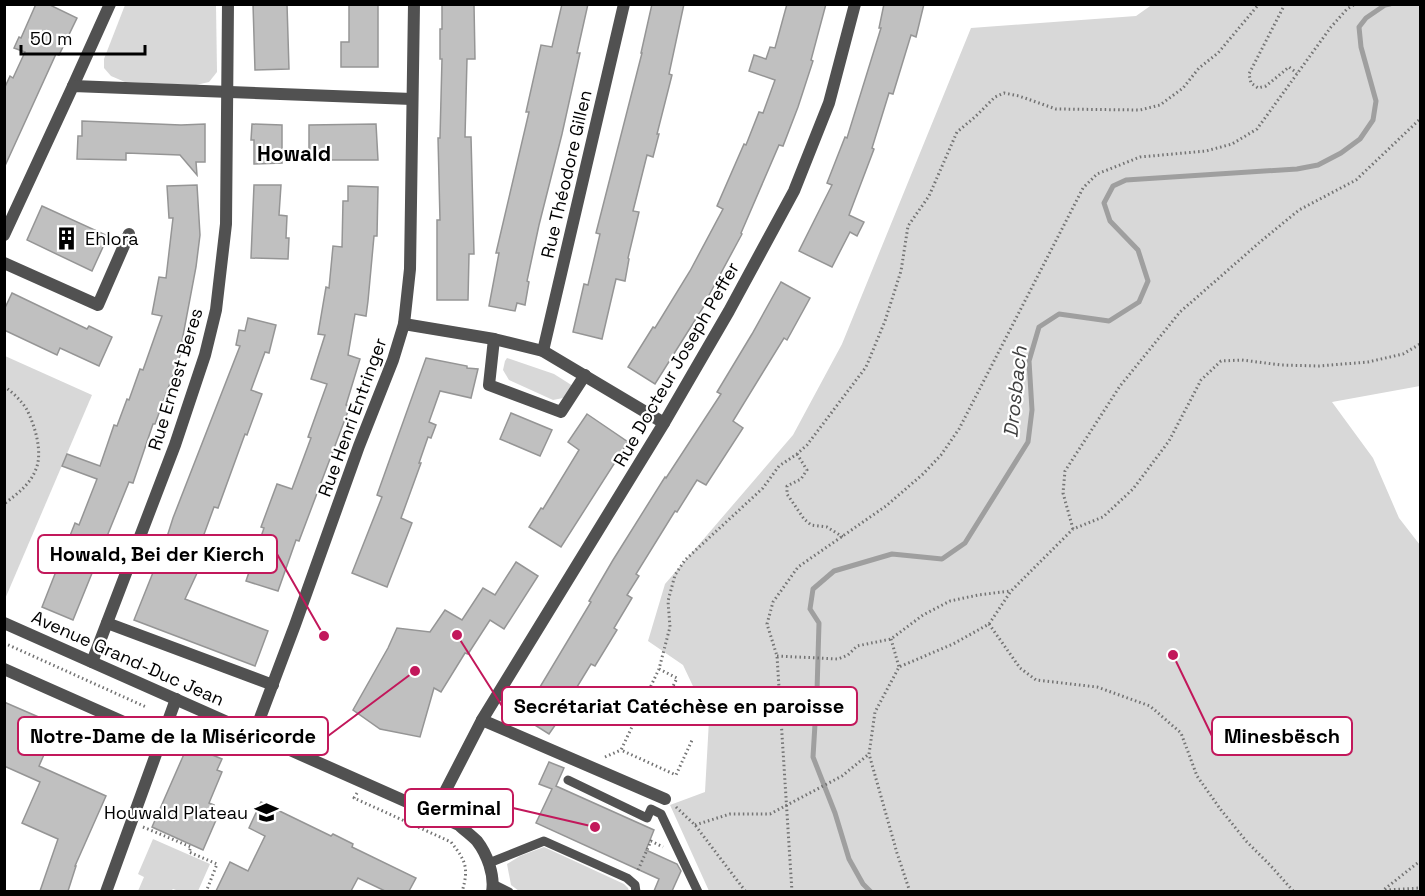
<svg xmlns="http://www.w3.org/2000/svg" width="1425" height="896" font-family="'Space Grotesk',sans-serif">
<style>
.green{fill:#d8d8d8}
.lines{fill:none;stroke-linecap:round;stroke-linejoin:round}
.stream{stroke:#9f9f9f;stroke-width:5}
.building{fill:#c0c0c0;stroke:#959595;stroke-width:1.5}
.path{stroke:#737373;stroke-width:3;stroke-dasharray:1.5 3;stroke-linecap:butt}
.service{stroke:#515151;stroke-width:9}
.minor{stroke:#515151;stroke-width:12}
.labels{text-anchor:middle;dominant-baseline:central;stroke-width:4.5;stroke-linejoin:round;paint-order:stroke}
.street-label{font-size:18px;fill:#000;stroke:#fff}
.poi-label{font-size:18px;fill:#000;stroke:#fff;text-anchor:start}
.water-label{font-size:20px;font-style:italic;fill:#404040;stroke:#fff}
.quarter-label{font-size:21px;font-weight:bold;fill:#000;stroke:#fff}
.leader{fill:none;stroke:#c2185b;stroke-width:2}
.callout-dot{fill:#c2185b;stroke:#fff;stroke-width:2}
.callout{fill:#fff;stroke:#c2185b;stroke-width:2}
.callout-label{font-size:20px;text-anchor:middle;font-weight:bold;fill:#000}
</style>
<rect width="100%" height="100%" fill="#fff"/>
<g class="green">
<path d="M1153,4L1420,5V386L1332,402L1373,458L1399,518L1420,545V891H709L670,805L705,792L709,720L683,665L648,641L665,584L793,435L842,344L971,28L1136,16Z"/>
<path d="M125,5H216L217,72L209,82L196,85L125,82L111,76L104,68V59Z"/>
<path d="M5,356L92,395L5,599Z"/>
<path d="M507,358L554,374L573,386L563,398L553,400L509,380L503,370L505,361Z"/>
<path d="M153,839L210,864L198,891H179L173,889L171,891H138L144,877L138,874Z"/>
<path d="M544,847L624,884L628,888L629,891H519L511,885L507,864L520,856Z"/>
</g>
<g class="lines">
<path class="stream" d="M871,892L863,884L849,859L835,813L813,757L817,691L819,623L810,609L813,589L834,571L892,554L942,559L965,543L1028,442L1032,410L1029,361L1039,327L1059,314L1109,321L1139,302L1148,281L1138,250L1110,221L1104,203L1113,186L1126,180L1297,169L1318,165L1341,153L1360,139L1373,120L1376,101L1361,47L1359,27L1366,18L1385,5L1390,4"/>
</g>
<g class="building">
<path d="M36,4H48L77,18L59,55L56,54L4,168V89L10,76L13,78L25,52L14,48L19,37L21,38Z"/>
<path d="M253,4H287L289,69L255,70Z"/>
<path d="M349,4H378V67H341V42H349Z"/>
<path d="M442,4H474L475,59H467L465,137H471L474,254H469L468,300H437V220H440L438,138H440L442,59H440V29H442Z"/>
<path d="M562,4H588L577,53H580L562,134L539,225L527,281L529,282L525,305L517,303L515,311L489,306L499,253H496L529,112H526L541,45L552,47Z"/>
<path d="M652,4H684L669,74L672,75L657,134H659L653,157L647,155L633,211L639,212L628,258L629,259L625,281L616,279L602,339L573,332L584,284L588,285L600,234L596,233L642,53H641Z"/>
<path d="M787,4H826L811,60L813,61L798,107L783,146L779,145L741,233L742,234L708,297L709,298L655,384L628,367L653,327L655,328L690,271L723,209L717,206L744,144L746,145L759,112L763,113L775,80L749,71L754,55L766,59L770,47L775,48Z"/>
<path d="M884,4H924L916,37L911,35L893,94L889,93L872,148L874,149L849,215L864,222L857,236L850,232L832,267L799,251L832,185L827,183L845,137L847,138L881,28H879Z"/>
<path d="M82,121L181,125L205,124V162H196L197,175L180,155L126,153V160L77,159L78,136H82Z"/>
<path d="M252,124L282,125V163L254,164V140H251Z"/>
<path d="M376,124L378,160H309V125Z"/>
<path d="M197,185L200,235L196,267L182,341L185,342L155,424H153L133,483L129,482L73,620L42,607L75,523L79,525L97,479L62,466L67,454L100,466L114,425L117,426L127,399L129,400L140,369L143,370L162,316L152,314L159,277L166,278L173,218H169L167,186Z"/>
<path d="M254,185H281L279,215L287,216L286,238H289L288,259L251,258Z"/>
<path d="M348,186L378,187L377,236H374L368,301L366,316L355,314L348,355L360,359L346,405L350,406L299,541L296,540L278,591L246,581L264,528L261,527L277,484L292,489L311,438L308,437L327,384L311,379L325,335L318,334L326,287L329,288L333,246L342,247L343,201H348Z"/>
<path d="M42,206L108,236L92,271L27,240Z"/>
<path d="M781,282L810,298L787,340L784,338L733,421L743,428L706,485L697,480L677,512L675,511L636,574L639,576L627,595L632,598L614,628L617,630L595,666L591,664L569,700L573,702L561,722L558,721L549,734L522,717L591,602L589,601L613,560L665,477L666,478L721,394L717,392L752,334Z"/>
<path d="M12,293L87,329L89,326L112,337L99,366L60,348L57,355L4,330V310Z"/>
<path d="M248,318L276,325L269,353L265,352L251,390L262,394L247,435L245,434L218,508L214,507L203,537L206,538L194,570L198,571L185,599L268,631L255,666L134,620L166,540L173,518L240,346L236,345L239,330L245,331Z"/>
<path d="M426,358L467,366V368L478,369L471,398L440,391L429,422L436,425L431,438L428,437L419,463H421L401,518L412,523L387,587L352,573L382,497L377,495Z"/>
<path d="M511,413L552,430L540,456L500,439Z"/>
<path d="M587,414L628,442L561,547L529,527L541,508L543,509L579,450L568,442Z"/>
<path d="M516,562L538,576L504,629L490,620L468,654L465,653L441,692L434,688L420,737L380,729L353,710L388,648L397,628L430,632L445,610L462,620L483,588L495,595Z"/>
<path d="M4,702L57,725L39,766L106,796L75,866H76L68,891H40L58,839L22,823L40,782L4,766Z"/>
<path d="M188,745L222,759L217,770L222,772L209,803L214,805L209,816L216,820L203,850L152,827Z"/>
<path d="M549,762L564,768L556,786L654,830L646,850L677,864L681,871L672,891H654L659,879L536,823L552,789L539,784Z"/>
<path d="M261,802L331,836L333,834L353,844L352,847L416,878L409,891H385L358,878L351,891H216L230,862L248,871L265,836L249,828Z"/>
</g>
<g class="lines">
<g class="path">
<path d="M1285,4L1249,74L1251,83L1258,88L1266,86L1289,67L1297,73"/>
<path d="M4,386C13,393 22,401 27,410C35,426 43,452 36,469C30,485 17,494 4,504"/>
<path d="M797,454L807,470L801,479L787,486V494L804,519L811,525L827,527L843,537"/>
<path d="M1073,529L1063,493L1065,471L1120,386L1180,312L1260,242L1299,210L1356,180L1420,119"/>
<path d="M989,624L1020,668L1036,680L1097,687L1150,706L1181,733L1197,776L1221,810L1247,842L1271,866L1294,892"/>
<path d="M891,639L899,667"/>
<path d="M4,643L146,707"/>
<path d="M777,656L838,659L848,655L857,646L891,639L923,615L950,601L978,595L1010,591"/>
<path d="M659,669L677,678L667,699L649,690L659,669L670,627L668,601L675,575L685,560L763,488L779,466L797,454L807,445L866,367L885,321L901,271L908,226L929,196L957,132L975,117L995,97L1004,93L1019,96L1056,109L1140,110L1160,105L1183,88L1199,68L1218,53L1259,4"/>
<path d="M649,691L621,750L676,775L693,738"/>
<path d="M605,757L621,750"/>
<path d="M357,793L354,798L451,842C466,861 469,868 462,892"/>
<path d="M676,807L695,825L746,892"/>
<path d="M695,825L730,814H770L842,776L869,754"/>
<path d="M143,827L191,847L189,852L217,864L206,892"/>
<path d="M638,870L651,841L663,847"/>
<path d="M1385,890L1420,888"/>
<path d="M792,892L777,656L767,624L773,602L798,567L886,506L923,474L941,455L959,429L1083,188L1097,174L1140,157L1206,151L1232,144L1257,129L1331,27L1347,9L1355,4"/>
<path d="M910,892L897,853L869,754L875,712L899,667L953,644L989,624L1011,591L1073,529L1103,517L1133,489L1169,441L1201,380L1221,361L1242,360L1281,365L1319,366L1368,362L1403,354L1420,344"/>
<path d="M1381,892L1420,861"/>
</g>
<g class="service">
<path d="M568,780L647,818L651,809L661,814L698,892"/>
<path d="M489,863L544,841L627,878L635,885L636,892"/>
<path d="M493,884L509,892"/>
</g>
<g class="minor">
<path d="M73,86L110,4"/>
<path d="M4,235L73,86L412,99"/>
<path d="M4,263L98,305L129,234"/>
<path d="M404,324L494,339L543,351L664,423"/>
<path d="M494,339L489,385L561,412L585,375"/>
<path d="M543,351L624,4"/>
<path d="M4,623L459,825C464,830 471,835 477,841C487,854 495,875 492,892"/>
<path d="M107,623L273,685"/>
<path d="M92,662L175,445L205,355L216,310L226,224L228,4"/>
<path d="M4,669L162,739"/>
<path d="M482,720L665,799"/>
<path d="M254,734L295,625L359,446L393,360L404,324L410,269L414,4"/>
<path d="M434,813L482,720L664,423L729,311L794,191L829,103L855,4"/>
<path d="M106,892L176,699"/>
</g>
</g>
<defs>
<symbol id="building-bare" viewBox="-9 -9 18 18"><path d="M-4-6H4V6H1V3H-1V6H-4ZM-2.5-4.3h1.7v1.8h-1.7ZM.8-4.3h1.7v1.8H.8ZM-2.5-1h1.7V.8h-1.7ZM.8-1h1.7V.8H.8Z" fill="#000" stroke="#fff" stroke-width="2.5" paint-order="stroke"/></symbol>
<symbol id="school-bare" viewBox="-9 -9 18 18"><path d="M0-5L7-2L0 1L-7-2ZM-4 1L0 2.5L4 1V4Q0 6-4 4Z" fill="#000" stroke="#fff" stroke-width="2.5" paint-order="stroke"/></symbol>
</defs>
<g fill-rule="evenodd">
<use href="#building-bare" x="50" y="222" width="33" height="33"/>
<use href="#school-bare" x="250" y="796" width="33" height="33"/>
</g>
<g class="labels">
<g class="street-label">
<text transform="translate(566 174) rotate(-77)">Rue Théodore Gillen</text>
<text transform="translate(676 364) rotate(-60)">Rue Docteur Joseph Peffer</text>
<text transform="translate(175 379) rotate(-73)">Rue Ernest Beres</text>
<text transform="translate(352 417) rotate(-70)">Rue Henri Entringer</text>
<text transform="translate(128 658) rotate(24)">Avenue Grand-Duc Jean</text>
</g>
<g class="poi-label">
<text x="85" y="238">Ehlora</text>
<text x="248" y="812" text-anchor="end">Houwald Plateau</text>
</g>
<g class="water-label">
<text transform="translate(1015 392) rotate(-84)">Drosbach</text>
</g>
<g class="quarter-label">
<text x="294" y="153">Howald</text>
</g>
</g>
<path class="leader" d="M324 636L277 554M457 635L502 706M415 671L328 736M1173 655L1212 736M595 827L513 808"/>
<g class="callout-dot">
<circle cx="324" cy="636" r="6"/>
<circle cx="457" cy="635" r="6"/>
<circle cx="415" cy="671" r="6"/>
<circle cx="1173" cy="655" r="6"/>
<circle cx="595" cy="827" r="6"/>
</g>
<g class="callout">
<rect x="38" y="535" width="239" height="38" rx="6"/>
<rect x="502" y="687" width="355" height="38" rx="6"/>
<rect x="18" y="717" width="310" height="38" rx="6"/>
<rect x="1212" y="717" width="140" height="38" rx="6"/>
<rect x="405" y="789" width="108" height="38" rx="6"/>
</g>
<g class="callout-label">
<text x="157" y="561">Howald, Bei der Kierch</text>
<text x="679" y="713">Secrétariat Catéchèse en paroisse</text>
<text x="173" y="743">Notre-Dame de la Miséricorde</text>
<text x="1282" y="743">Minesbësch</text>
<text x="459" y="815">Germinal</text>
</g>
<rect width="1425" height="896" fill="none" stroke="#000000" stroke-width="12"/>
<path d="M21 45v9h124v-9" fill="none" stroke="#000000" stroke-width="3"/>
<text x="30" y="45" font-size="18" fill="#000000" stroke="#ffffff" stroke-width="4.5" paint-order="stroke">50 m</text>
</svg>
